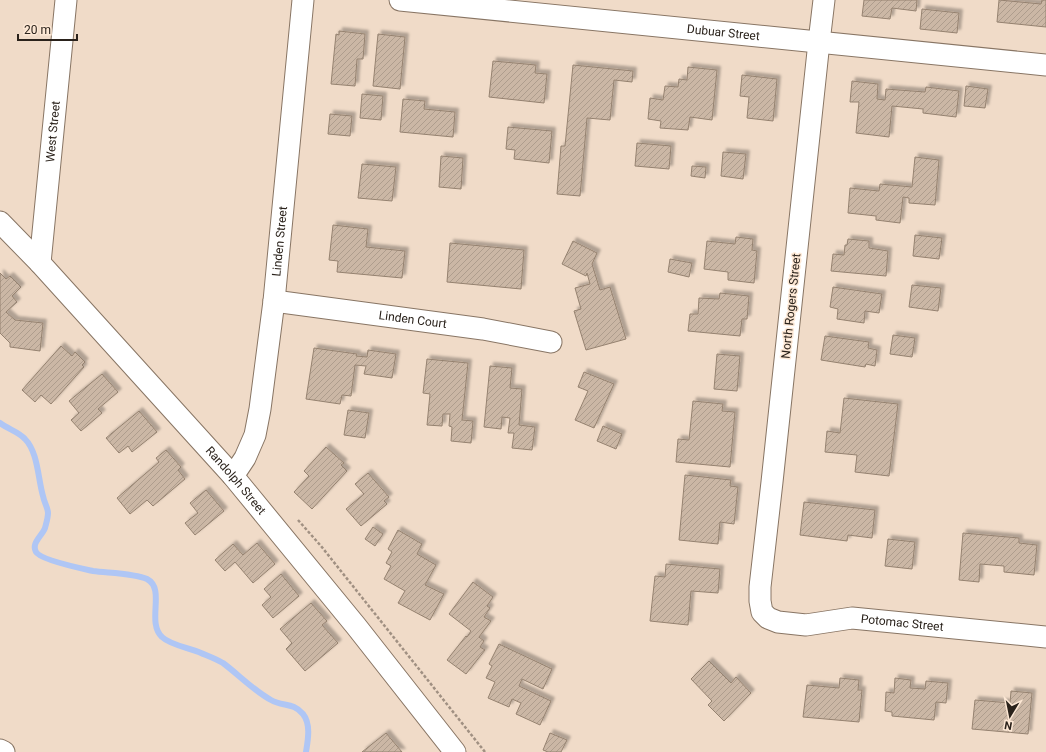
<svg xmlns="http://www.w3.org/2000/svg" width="1046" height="752" font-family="Roboto,sans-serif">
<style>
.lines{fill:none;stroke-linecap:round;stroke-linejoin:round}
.stream{stroke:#afc6f5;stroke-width:6}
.building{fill:url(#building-hatch);stroke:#958270;filter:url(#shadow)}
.minor-casing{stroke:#887564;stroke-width:23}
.path{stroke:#a09082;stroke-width:2.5;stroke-dasharray:3 2;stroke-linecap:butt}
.minor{stroke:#fff;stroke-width:21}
.labels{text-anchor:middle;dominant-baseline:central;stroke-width:3;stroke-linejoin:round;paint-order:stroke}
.street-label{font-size:12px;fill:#2a221b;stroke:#fde8d5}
</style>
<defs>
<pattern id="building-hatch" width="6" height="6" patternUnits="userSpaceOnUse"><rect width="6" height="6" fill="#cbb7a5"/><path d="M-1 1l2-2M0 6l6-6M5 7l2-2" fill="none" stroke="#ae9d8d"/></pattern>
<filter id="shadow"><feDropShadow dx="3.5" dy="-3.5" stdDeviation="1" flood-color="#0004"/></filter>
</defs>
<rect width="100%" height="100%" fill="#f0dbc8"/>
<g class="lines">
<path class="stream" d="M0,423C8,429 19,432 25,439C38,452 38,479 43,496C44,502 48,508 48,513C48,518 46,524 45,528C42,536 31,543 36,552C40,560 84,569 93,571C108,573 134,573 147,579C166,589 146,622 162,637C170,645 190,648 201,653C208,656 216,659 223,663C239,675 253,690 271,700C283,707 293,702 303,714C311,724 308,740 306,752"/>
</g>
<g class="building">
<path d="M864,0H917L916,11L892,8L890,19L862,16Z"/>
<path d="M999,0L1041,4L1042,0H1046V27L997,22Z"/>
<path d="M922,9L959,13L957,33L920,29Z"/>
<path d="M339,31L365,34L363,59H357L355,86L331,84L336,34L339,35Z"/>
<path d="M378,34L405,37L400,89L373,86Z"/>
<path d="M493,61L536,65L535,73L547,74L544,103L489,97Z"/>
<path d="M573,65L633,71L632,82L614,80L610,120L587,118L580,196L557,194L561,146H565Z"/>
<path d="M688,67L717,70L712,120L690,117L688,130L660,128L661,121L648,119L650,98L663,100L665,86L678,87L679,79L687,80Z"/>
<path d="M742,75L777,79L773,121L747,118L749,97L740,96Z"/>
<path d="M852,81L878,84L877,99L885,100L886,89L925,92L926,87L959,91L956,117L923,113V109L892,106L889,137L856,133L859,102H850Z"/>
<path d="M966,86L988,89L985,108L964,106Z"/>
<path d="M362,94L383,96L381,120L360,118Z"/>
<path d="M403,99L425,101L424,109L455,112L453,137L400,132Z"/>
<path d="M330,114L352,116L350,136L328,134Z"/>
<path d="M508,127L552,131L549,163L514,159L515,150L506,149Z"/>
<path d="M637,143L671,146L669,169L635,166Z"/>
<path d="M723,152L746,154L743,179L721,176Z"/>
<path d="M441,156L463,158L461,189L439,187Z"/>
<path d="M915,157L939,160L935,205L909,203V198L903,197L900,223L876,220V216L848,213L850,188L879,191L880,184L912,187Z"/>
<path d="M362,164L396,167L392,201L358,198Z"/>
<path d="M692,166L706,167L705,178L691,176Z"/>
<path d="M333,225L368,229L366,247L405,251L402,278L337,272L338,261L329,260Z"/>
<path d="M915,235L942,238L939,259L913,256Z"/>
<path d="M736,237L753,239L752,250L757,251L754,283L728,280V272L704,269L707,241L735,244Z"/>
<path d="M848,239L869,241V248L888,251L886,276L831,271L833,254L844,255L845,245H847Z"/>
<path d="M573,241L597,253L592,264L600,290L610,287L626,339L586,350L574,311L581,309L575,288L590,284L587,273L586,276L562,264Z"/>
<path d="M450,243L524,250L521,289L447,282Z"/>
<path d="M670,259L692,263L689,277L668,272Z"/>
<path d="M0,273L6,279L10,276L21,287L12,296L17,302L6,312L15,320L43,323L40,351L10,347V343L0,333Z"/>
<path d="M912,285L941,288L938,311L909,307Z"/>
<path d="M833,287L882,294L879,313L865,311L864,323L837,319L838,309L830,307Z"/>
<path d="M720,293L749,296L747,319H742L740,336L688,331L690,314H698L699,298L719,299Z"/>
<path d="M893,335L915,338L912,357L890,354Z"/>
<path d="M825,336L869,342L868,348L877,350L875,366L866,364L865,367L821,360Z"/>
<path d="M61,346L72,356L75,352L85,362L82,365L84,367L51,404L41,395L35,402L22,390Z"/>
<path d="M314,348L357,354L356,356L367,357L368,350L396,354L392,378L364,374L366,366L355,365L351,396L342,395L340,404L306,399Z"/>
<path d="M717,354L740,356L737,391L714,389Z"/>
<path d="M427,359L468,363L462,420L473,421L471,443L451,441L452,427L449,426L450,414H443L442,426L427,425L430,394L423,393Z"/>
<path d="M490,366L512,368L510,388L522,389L519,425L535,427L532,450L512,448L514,433H508L510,418L502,417L501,429L484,427Z"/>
<path d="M584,372L614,384L594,428L575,420L588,391L578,387Z"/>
<path d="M102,374L118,392L98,409L102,413L81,431L71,420L79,413L69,401Z"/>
<path d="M844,398L898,404L889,476L855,472L857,455L825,452L827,431L840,433Z"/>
<path d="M693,401L723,404L722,411L735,412L730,467L676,462L678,439L689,440Z"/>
<path d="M348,410L369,413L365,438L344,435Z"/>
<path d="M139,411L157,432L132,452L128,446L119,453L106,438Z"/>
<path d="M603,426L622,434L616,449L597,441Z"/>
<path d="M326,447L344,463L341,465L347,471L312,509L294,492L309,476L304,471Z"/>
<path d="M166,450L181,467L178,470L185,479L153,506L147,500L130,514L117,498L159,462L156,458Z"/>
<path d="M368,473L389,497L384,501L387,504L361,526L346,509L364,494L355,484Z"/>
<path d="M685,475L731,480L730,486L738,487L734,524L720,522L718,544L679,540Z"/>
<path d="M206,490L224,511L195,535L185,523L198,513L190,503Z"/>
<path d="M804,502L875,510L872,538L848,535L847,541L800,535Z"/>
<path d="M373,527L383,534L375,546L365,539Z"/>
<path d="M398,530L422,544L417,554L436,565L425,585L444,594L430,620L398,603L405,591L384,579L391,566L386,563L392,552L388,549Z"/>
<path d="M963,533L1019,538V543L1037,545L1034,575L1004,572V566L980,564L979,582L959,580Z"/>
<path d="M888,539L915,542L912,569L885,566Z"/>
<path d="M257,543L275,564L253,583L235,562L225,571L215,560L233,544L243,555Z"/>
<path d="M666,564L720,569L718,593L691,591L688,625L650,621L655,576L665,577Z"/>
<path d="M281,574L299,596L273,618L262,605L271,597L264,589Z"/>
<path d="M473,582L493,597L487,606L490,608L484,617L491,621L479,637L484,641L480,647L485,650L466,674L447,660L466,636L467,637L471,631L449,614Z"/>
<path d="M311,603L327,621L322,625L338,643L305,671L286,649L292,643L280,629Z"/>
<path d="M499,644L552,669L543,689L522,679L519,686L551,701L540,725L516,714L521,703L512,699L509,707L488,698L495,682L486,678L492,666L489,664Z"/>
<path d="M709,661L731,683L736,677L751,693L724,721L708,705L712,701L691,679Z"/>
<path d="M840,678L859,680L858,690H862L859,722L803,717L807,685L839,688Z"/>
<path d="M895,678L911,680L910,688L925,689L926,681L948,683L946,703L936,702L934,720L892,716V712L885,711L886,692L894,693Z"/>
<path d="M1011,691L1032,693L1028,734L972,729L975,700L1010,703Z"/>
<path d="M386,733L402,752H362Z"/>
<path d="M550,733L567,740L561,752H548L543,750Z"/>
</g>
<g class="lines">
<defs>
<g id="minor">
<path id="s1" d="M400,0L1046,65"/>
<path id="s2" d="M824,0L819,42L772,482L760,587V601L762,612L768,618L778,622L806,625L852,618L1046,637"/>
<path id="s3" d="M0,222L40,263L233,476L356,626L455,752"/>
<path id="s4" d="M40,263L66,0"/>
<path id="s5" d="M274,301L483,329L551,342"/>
<path id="s6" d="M233,476L245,458L255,435L260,409L274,301L303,0"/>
<path d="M0,750L4,752"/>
</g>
</defs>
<use href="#minor" class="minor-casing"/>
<path class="path" d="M298,520L321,546L485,752"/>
<use href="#minor" class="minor"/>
</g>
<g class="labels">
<g class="street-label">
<text stroke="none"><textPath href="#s1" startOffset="325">Dubuar Street</textPath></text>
<text stroke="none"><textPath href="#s4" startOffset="132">West Street</textPath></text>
<text stroke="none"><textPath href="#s6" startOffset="242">Linden Street</textPath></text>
<text transform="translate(791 306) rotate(-84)">North Rogers Street</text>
<text stroke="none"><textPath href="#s5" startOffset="140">Linden Court</textPath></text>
<text stroke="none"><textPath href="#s3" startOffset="350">Randolph Street</textPath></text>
<text stroke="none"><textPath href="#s2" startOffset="760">Potomac Street</textPath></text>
</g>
</g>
<g transform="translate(1010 716) rotate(190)" stroke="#fde8d5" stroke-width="3" paint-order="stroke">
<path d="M0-3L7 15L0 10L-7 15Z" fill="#2a221b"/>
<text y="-6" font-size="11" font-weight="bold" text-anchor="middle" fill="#2a221b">N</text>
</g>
<path d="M18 34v6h59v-6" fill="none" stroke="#2a221b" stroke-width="2"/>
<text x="24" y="34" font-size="12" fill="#2a221b" stroke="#fde8d5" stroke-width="3" paint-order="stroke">20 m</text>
</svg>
